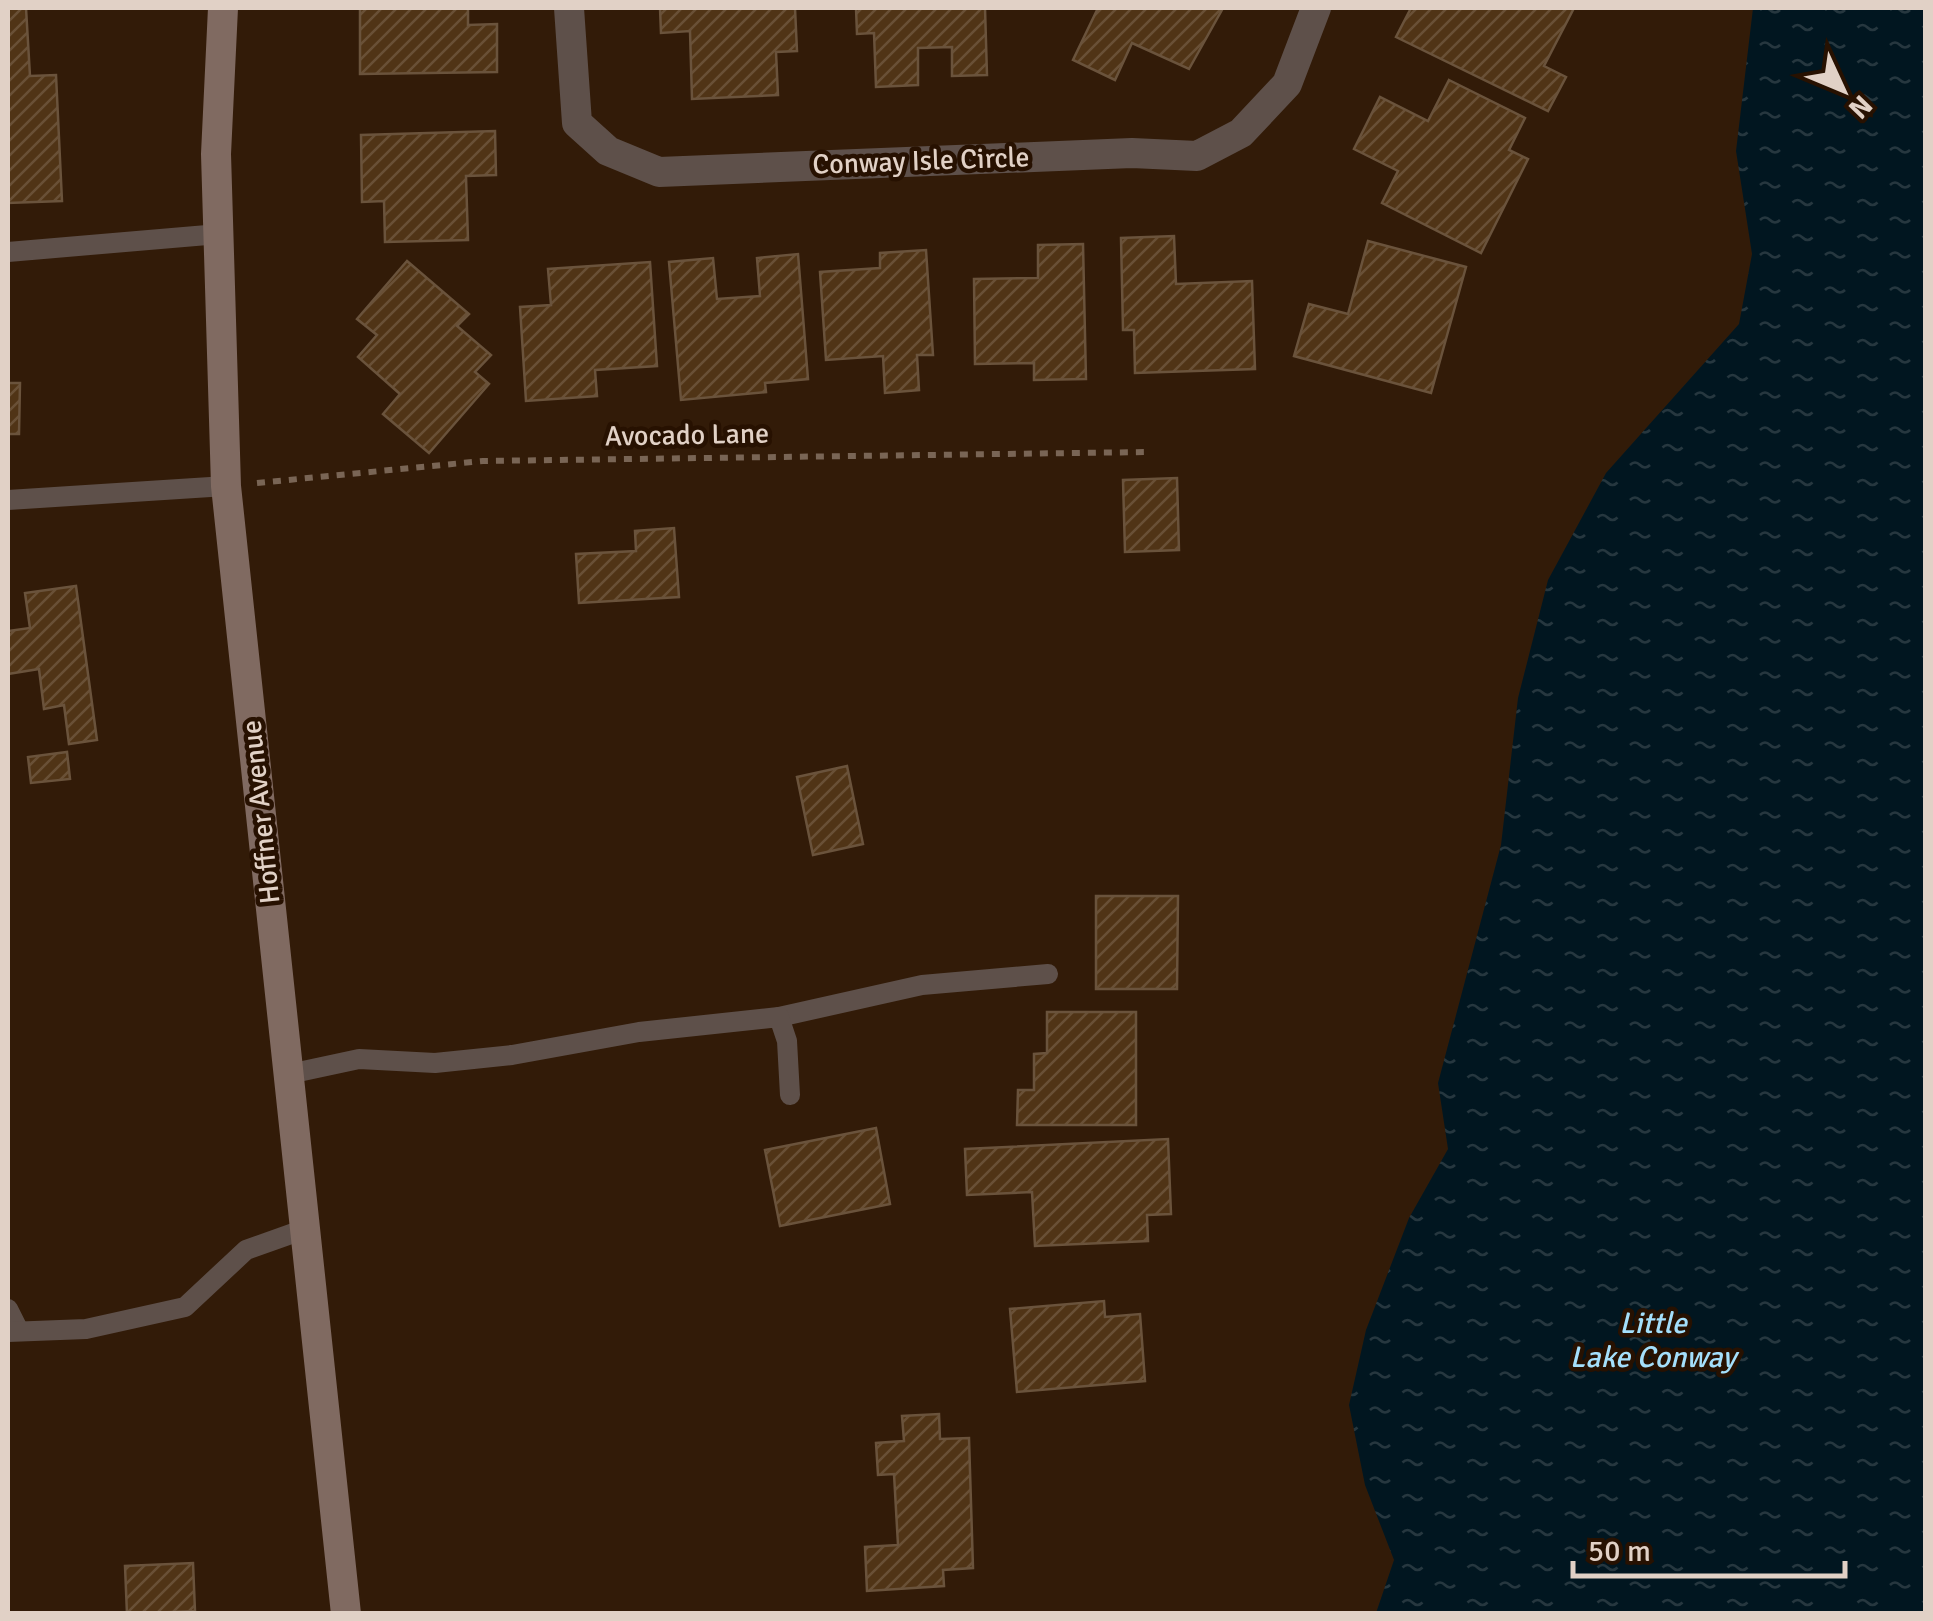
<svg xmlns="http://www.w3.org/2000/svg" width="1933" height="1621" font-family="Signika,sans-serif">
<style>
.water{fill:url(#water-ripples)}
.building{fill:url(#building-hatch);stroke:#6a533c;stroke-width:2.5}
.lines{fill:none;stroke-linecap:round;stroke-linejoin:round}
.path{stroke:#796555;stroke-width:6;stroke-dasharray:8 8;stroke-linecap:butt}
.lane{stroke:#5e504a;stroke-width:20}
.street{stroke:#5e504a;stroke-width:30}
.secondary{stroke:#806a61;stroke-width:30}
.labels{text-anchor:middle;dominant-baseline:central;stroke-width:9;stroke-linejoin:round;paint-order:stroke}
.street-label{font-size:28px;fill:#e1d1c6;stroke:#271101}
.water-label{font-size:30px;font-style:italic;fill:#a4dffb;stroke:#271101}
</style>
<defs>
<pattern id="water-ripples" width="26" height="14" patternUnits="userSpaceOnUse" patternTransform="scale(2.5)"><rect width="26" height="14" fill="#011620"/><path d="M2 4q2-2 4 0t4 0M15 11q2-2 4 0t4 0" fill="none" stroke="#26373f"/></pattern>
<pattern id="building-hatch" width="6" height="6" patternUnits="userSpaceOnUse" patternTransform="scale(2.5)"><rect width="6" height="6" fill="#503416"/><path d="M-1 1l2-2M0 6l6-6M5 7l2-2" fill="none" stroke="#695036"/></pattern>
</defs>
<rect width="100%" height="100%" fill="#321b08"/>
<path class="water" d="M1753,8H1925V1613H1376L1394,1560L1365,1485L1349,1405L1366,1330L1409,1218L1448,1149L1438,1083L1501,845L1518,698L1548,580L1606,473L1739,324L1752,254L1736,151Z"/>
<g class="building">
<path d="M8,8H26L30,76L56,75L62,201L8,203Z"/>
<path d="M360,8H468V25L497,24V72L360,74Z"/>
<path d="M660,8H795L797,51L776,52L778,95L692,99L690,31L661,33Z"/>
<path d="M856,8H985L987,75L952,76V47L918,48V85L876,87L874,33L857,34Z"/>
<path d="M1098,8H1223L1189,69L1132,43L1115,80L1073,60Z"/>
<path d="M1411,8H1574L1544,66L1566,77L1548,111L1396,37Z"/>
<path d="M1449,80L1525,118L1509,150L1528,159L1481,253L1382,203L1398,171L1354,149L1380,97L1428,121Z"/>
<path d="M495,131L496,175L466,176L468,240L385,242L384,201L362,202L361,135Z"/>
<path d="M1174,236L1176,284L1252,281L1255,369L1135,373L1134,330H1123L1121,238Z"/>
<path d="M1368,241L1466,267L1431,393L1294,356L1309,304L1348,314Z"/>
<path d="M1083,244L1086,379L1034,380V363L975,364L974,279L1038,278V245Z"/>
<path d="M926,250L933,355H917L919,390L885,393L883,356L826,360L820,272L880,268V253Z"/>
<path d="M798,254L808,379L765,383L766,392L681,400L669,262L713,258L717,299L760,296L757,258Z"/>
<path d="M407,261L469,314L457,326L491,355L475,372L489,384L429,453L383,414L400,394L358,357L377,335L357,319Z"/>
<path d="M650,262L657,366L595,370L597,396L526,401L520,307L551,305L548,269Z"/>
<path d="M8,383H20L19,434H8Z"/>
<path d="M1177,478L1179,550L1125,552L1123,480Z"/>
<path d="M674,528L679,597L579,603L576,554L636,551L635,531Z"/>
<path d="M76,586L97,740L69,744L64,705L44,709L39,669L8,674V631L30,628L25,593Z"/>
<path d="M67,752L70,779L31,783L28,757Z"/>
<path d="M847,766L863,844L813,855L797,777Z"/>
<path d="M1096,896H1178L1177,989H1096Z"/>
<path d="M1047,1012H1136V1125H1017L1018,1090H1034V1054L1047,1053Z"/>
<path d="M876,1128L890,1204L780,1226L765,1150Z"/>
<path d="M1168,1139L1171,1214L1147,1215L1148,1241L1035,1246L1032,1192L967,1195L965,1149Z"/>
<path d="M1104,1301L1105,1317L1140,1314L1145,1381L1017,1392L1010,1309Z"/>
<path d="M939,1414L940,1439L969,1438L973,1568L943,1570L944,1586L867,1591L865,1547L898,1545L894,1474L878,1475L876,1443L904,1441L902,1416Z"/>
<path d="M193,1563L195,1611L127,1614L125,1566Z"/>
</g>
<g class="lines">
<path class="path" d="M257,483L483,461L1149,452"/>
<g class="lane">
<path d="M8,252L219,234"/>
<path d="M8,500L226,486"/>
<path d="M779,1017L922,985L1048,974"/>
<path d="M289,1074L359,1059L435,1063L512,1055L639,1032L779,1017L787,1041L790,1095"/>
<path d="M8,1309L19,1331"/>
<path d="M8,1332L86,1329L185,1307L246,1250L305,1229"/>
</g>
<path class="street" d="M569,8L577,123L608,151L659,172L1132,153L1197,156L1241,133L1287,84L1316,8"/>
<path class="secondary" d="M223,8L216,154L226,486L346,1614"/>
</g>
<g class="labels">
<g class="street-label">
<text transform="translate(921 161) rotate(-2)">Conway Isle Circle</text>
<text transform="translate(687 435) rotate(-1)">Avocado Lane</text>
<text transform="translate(261 812) rotate(-96)">Hoffner Avenue</text>
</g>
<g class="water-label">
<text x="1653" y="1323">Little<tspan x="1653" dy="34">Lake Conway</tspan></text>
</g>
</g>
<rect width="1933" height="1621" fill="none" stroke="#e1d1c6" stroke-width="20"/>
<g transform="translate(1843 90) rotate(134)" stroke="#271101" stroke-width="8" paint-order="stroke">
<path d="M0-8L18 38L0 25L-18 38Z" fill="#e1d1c6"/>
<text y="-15" font-size="28" font-weight="bold" text-anchor="middle" fill="#e1d1c6">N</text>
</g>
<path d="M1573 1561v15h272v-15" fill="none" stroke="#e1d1c6" stroke-width="5"/>
<text x="1588" y="1561" font-size="30" fill="#e1d1c6" stroke="#271101" stroke-width="8" paint-order="stroke">50 m</text>
</svg>
